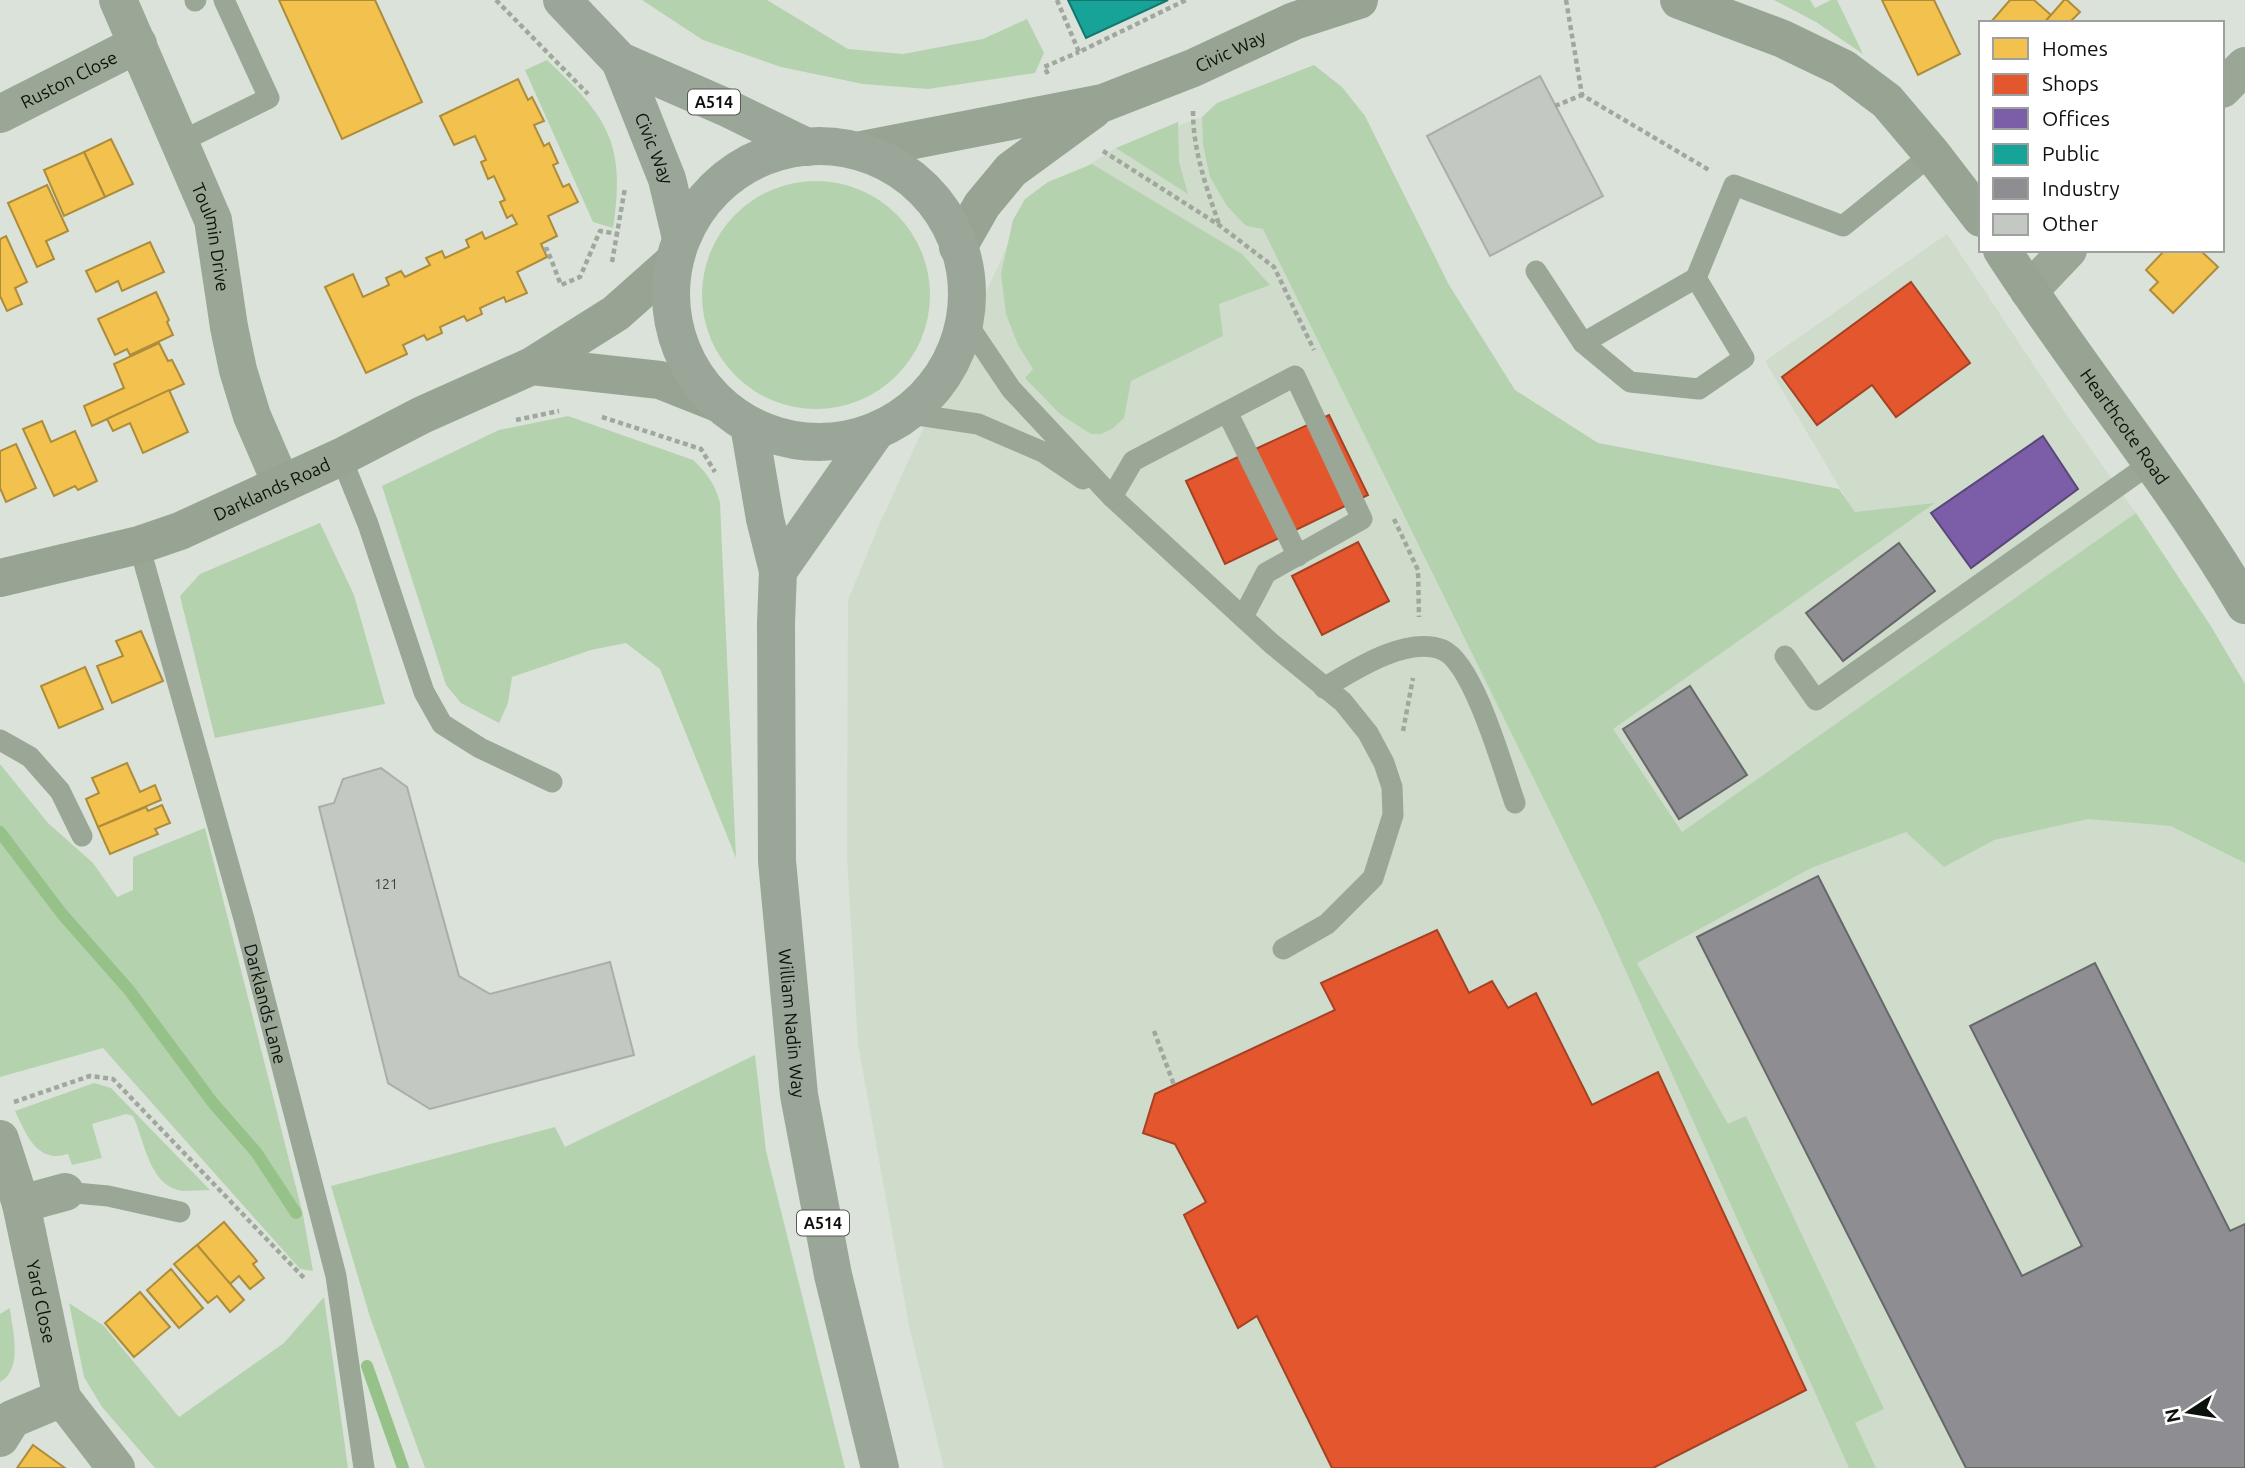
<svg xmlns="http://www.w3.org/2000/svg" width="2245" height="1468" font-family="Ubuntu,sans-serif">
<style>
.built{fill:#cfdbcb}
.green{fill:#b5d2ae}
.homes{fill:#f2c14e;stroke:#ad8c3a;stroke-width:2}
.shops{fill:#e4572e;stroke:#a44224;stroke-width:2}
.offices{fill:#7b5ea7;stroke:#5a4778;stroke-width:2}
.public{fill:#17a398;stroke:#14776e;stroke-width:2}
.industry{fill:#8d8d92;stroke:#67686a;stroke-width:2}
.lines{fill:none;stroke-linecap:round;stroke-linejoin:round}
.stream{stroke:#96c289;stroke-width:12}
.building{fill:#c3c8c2;stroke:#a9aea8;stroke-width:2}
.path{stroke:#a0a79d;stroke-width:4.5;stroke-dasharray:5 3.5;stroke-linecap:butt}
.lane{stroke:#9aa696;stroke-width:21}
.street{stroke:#9aa696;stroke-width:38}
.secondary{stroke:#97a393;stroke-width:38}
.primary{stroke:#9aa698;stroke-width:38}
.labels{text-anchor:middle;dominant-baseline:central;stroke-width:7;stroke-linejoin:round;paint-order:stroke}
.number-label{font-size:14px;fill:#3c413b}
.shield{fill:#fff;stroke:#565854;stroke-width:2}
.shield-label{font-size:16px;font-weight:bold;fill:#0d110b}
.street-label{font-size:18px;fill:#0d110b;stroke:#fff}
</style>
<rect width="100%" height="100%" fill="#dbe2d9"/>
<path class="built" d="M1202,117L1203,145L1245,226L1263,229L1683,832L1612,729L1934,504L1854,512L1765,361L1947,234L2070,420L2136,513L2212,628L2245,684V1468H944L909,1325L858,1044L847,855L848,600L879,525L1027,203L1116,148Z"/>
<g class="green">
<path d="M642,0H767L848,49L903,54L983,39L1027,19L1044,53L1035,73L928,89L863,84L781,67L703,40Z"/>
<path d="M1774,0H1810L1815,8L1831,0H1837L1863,54L1816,22Z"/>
<path d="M547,60C607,117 626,142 613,228L593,222L525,70Z"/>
<path d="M1314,65L1342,87L1365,116L1449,285L1515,390L1598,443L1839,489L1855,512L1935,503L1613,729L1682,832L2136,513L2212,628L2245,684V863L2171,826L2088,819L1994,840L1944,867L1906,832L1811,868L1637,963L1728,1124L1746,1116L1884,1409L1855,1423L1876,1468H1849L1598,909L1263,229L1246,226L1227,206L1210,177L1203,145L1202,117L1217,103Z"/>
<path d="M1178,122L1179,162L1188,194L1116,148Z"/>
<path d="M1092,164L1242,254L1270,285L1219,304L1223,336L1131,381L1124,418L1112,429L1101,434H1091L1060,414L1025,378L1033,369L1018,345L1006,314L1001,274L1013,220L1025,199L1048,182Z"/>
<circle cx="816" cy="295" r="114"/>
<path d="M568,416L693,460C707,473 715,484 720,503L736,858L660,669L626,643L591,650L512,677L508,703L499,723L461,703L446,685L382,486L499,430Z"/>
<path d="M320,523L354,595L385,704L215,738L180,596L200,574Z"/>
<path d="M0,764L48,823L93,863L117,897L133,890V857L205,828L303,1215L313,1271L300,1269L103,1048L0,1077Z"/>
<path d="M755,1055L766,1151L845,1468H425L370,1317L331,1186L555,1127L565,1147Z"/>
<path d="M94,1083L111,1088L210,1190C201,1190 192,1191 183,1191C149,1187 145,1141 133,1116L126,1114L92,1124L102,1158L72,1165L68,1154C36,1164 26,1133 15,1111Z"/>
<path d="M324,1297L348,1468H155L102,1407L84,1377L69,1303L104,1326L179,1417L284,1343Z"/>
<path d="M10,1308C12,1330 24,1369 0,1382V1314Z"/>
</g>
<g class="homes">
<path d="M279,0H375L422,102L342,139Z"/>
<path d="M1882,0H1934L1960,54L1918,75Z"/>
<path d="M2010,0H2034L2051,15L2044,23H1990Z"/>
<path d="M2064,0H2067L2080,12L2069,23H2044Z"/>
<path d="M518,79L528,100L532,97L544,121L534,125L544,146L549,143L558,163L553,165L563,187L569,184L578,202L548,216L557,236L541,244L547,257L517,272L527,293L506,302L504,297L480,308L482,314L467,321L464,316L440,327L442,333L427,340L424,335L403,345L407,354L366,373L325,287L353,274L363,297L389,285L386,278L401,271L405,277L430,265L426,258L442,251L445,258L469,247L466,240L482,232L485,239L517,224L512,215L507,218L500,202L505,200L494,176L488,179L481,162L486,160L475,136L454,145L440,116Z"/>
<path d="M111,139L133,184L105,197L84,152Z"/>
<path d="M84,152L105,197L64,216L44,170Z"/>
<path d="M47,185L68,231L46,241L54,259L37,267L8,203Z"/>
<path d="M6,236L27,282L15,288L22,304L7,311L0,296V239Z"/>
<path d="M150,242L164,272L122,291L118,281L96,292L86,271Z"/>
<path d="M2165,250H2200L2218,267L2173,313L2150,290L2158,282L2146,270Z"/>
<path d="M156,292L169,320L167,322L173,335L130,355L127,349L115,355L98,319Z"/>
<path d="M159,343L168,361L172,360L184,384L92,426L84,406L124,388L114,364Z"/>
<path d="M169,390L188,432L143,453L130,423L113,431L107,419Z"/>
<path d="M42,421L51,442L75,431L97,481L78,490L75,486L54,496L23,429Z"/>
<path d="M16,444L36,488L6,502L0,488V451Z"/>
<path d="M141,631L163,681L112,703L97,666L123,656L116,641Z"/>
<path d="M85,667L103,709L59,728L41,686Z"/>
<path d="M127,763L140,792L155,785L161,800L98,827L86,799L99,793L92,778Z"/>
<path d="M162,805L170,823L155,829L158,834L110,854L98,827L146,807L148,811Z"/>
<path d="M224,1222L257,1261L253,1264L264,1278L250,1289L239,1276L230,1284L197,1245Z"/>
<path d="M197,1245L244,1300L230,1312L217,1296L208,1303L174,1264Z"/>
<path d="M171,1269L203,1308L179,1328L147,1290Z"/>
<path d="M140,1292L170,1327L134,1357L105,1323Z"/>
<path d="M33,1445L65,1468H17Z"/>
</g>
<g class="shops">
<path d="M1911,282L1970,363L1896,417L1872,385L1817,425L1782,377Z"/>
<path d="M1329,415L1368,495L1225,564L1186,481Z"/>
<path d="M1358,542L1389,601L1322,635L1292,576Z"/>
<path d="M1437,930L1469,993L1492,981L1508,1008L1536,993L1592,1105L1658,1072L1806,1390L1653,1468H1332L1257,1316L1238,1328L1184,1215L1206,1202L1175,1144L1143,1133L1155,1094L1335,1010L1321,983Z"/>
</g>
<path class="offices" d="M2043,436L2078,489L1971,568L1931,513Z"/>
<path class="public" d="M1068,0H1168L1086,38Z"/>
<g class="industry">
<path d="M1899,543L1935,591L1843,661L1806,613Z"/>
<path d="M1690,686L1747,775L1679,819L1623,729Z"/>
<path d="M1818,876L2022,1276L2082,1246L1970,1026L2095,963L2230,1231L2245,1224V1468H1966L1697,937Z"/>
</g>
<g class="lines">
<g class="stream">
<path d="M0,832L62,914L129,990L213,1103L256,1152L296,1213"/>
<path d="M367,1366L403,1468"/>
</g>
</g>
<g class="building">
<path d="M1540,76L1603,196L1490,256L1427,136Z"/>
<path d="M381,768L407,787L459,976L490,994L610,962L634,1055L430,1109L388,1083L319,807L334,803L343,779Z"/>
</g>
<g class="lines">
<g class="path">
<path d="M496,0L588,94"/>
<path d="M1057,0L1079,52L1186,0"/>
<path d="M1566,0L1582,95L1709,170"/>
<path d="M1048,74L1044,67L1079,52"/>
<path d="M1555,106L1582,95"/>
<path d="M1193,111C1193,150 1206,187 1219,224"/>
<path d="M1103,151L1219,225L1274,267L1314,350"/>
<path d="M544,250L547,249L561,285L580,277L600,231L618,234"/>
<path d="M612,262L625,188"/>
<path d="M602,417L701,449L715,472"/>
<path d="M516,420L559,411"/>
<path d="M1394,519L1418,570L1419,617"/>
<path d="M1403,731L1413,678"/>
<path d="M1154,1031L1174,1085"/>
<path d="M14,1102L90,1076L113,1079L304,1278"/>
</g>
<g class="lane">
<path d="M195,1L196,0"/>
<path d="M180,142L269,98L224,0"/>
<path d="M1536,271L1583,343L1630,382L1699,389L1744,358L1696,278L1734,185L1843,226L1932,154"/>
<path d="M966,322L1011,389L1112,497L1272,644L1343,702L1368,733L1384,763L1392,787L1393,815L1373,878L1327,924L1283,949"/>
<path d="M1583,343L1696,278"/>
<path d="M1227,412L1298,556"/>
<path d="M911,414L978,424L1043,452L1083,479"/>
<path d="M341,457L368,524L424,692L442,724L480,748L552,782"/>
<path d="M1112,497L1133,461L1295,376L1362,519L1266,573L1243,617"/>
<path id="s1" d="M139,545L244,919L336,1276L364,1468"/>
<path d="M1785,656L1816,700L2151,463"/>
<path d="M1324,688C1354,670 1407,635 1443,650C1474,664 1503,769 1515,803"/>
<path d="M0,740L30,757L60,791L82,836"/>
<path d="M65,1192L108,1196L180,1212"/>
</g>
<g class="street">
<path id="s2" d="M118,0L213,220L229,327L238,370L252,416L281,483"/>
<path d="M2222,89L2245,66"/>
<path id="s3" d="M0,114L138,44"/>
<path d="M2029,291L2068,250"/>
<path id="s4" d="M0,1139L21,1204L62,1398L116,1468"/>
<path d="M21,1204L65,1192"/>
<path d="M0,1438L12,1419L62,1398"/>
</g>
<g class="secondary">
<path d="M1679,0L1783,39L1843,68L1887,101L1932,154L1981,218"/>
<path id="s5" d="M862,150L1103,103L1193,68L1294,21L1359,0"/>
<path d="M958,247L982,205L1011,170L1093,110"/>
<path id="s6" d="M2002,250C2080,371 2172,481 2245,605"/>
<path d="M532,366L660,380L718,403"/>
<path id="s7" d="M0,578L139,545L180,531L341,457L422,415L532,366L616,313L670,265"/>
</g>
<g class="primary">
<path id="s8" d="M562,0L620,61L667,179L681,238"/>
<path d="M620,61L725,107L807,147"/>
<circle cx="819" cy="294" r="148"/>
<path id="s9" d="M749,425L765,519L778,571L776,623L777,861L799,1095L833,1275L880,1468"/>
<path d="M778,571L876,431"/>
</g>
</g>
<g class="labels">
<g class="number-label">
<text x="386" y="884">121</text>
</g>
<g class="shield">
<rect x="688" y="89.5" width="52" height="25" rx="5"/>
<rect x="797" y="1210.5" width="52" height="25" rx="5"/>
</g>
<g class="shield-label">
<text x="714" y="102">A514</text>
<text x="823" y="1223">A514</text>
</g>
<g class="street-label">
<text stroke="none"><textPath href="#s5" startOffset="383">Civic Way</textPath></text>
<text stroke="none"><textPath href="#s3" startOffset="77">Ruston Close</textPath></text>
<text stroke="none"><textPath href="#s8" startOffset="178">Civic Way</textPath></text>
<text stroke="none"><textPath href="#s2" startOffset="256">Toulmin Drive</textPath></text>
<text stroke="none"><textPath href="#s6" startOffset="215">Hearthcote Road</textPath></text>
<text stroke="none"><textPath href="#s7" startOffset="287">Darklands Road</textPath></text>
<text stroke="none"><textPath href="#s1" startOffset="476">Darklands Lane</textPath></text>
<text stroke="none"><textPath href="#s9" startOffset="602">William Nadin Way</textPath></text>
<text stroke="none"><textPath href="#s4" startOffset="168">Yard Close</textPath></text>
</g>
</g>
<rect x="1979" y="21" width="245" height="231" fill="#ffffff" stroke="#9ea09d" stroke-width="2"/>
<rect x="1993" y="38" width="35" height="21" fill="#f2c14e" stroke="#9ea09d" stroke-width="2"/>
<text x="2042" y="56" font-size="21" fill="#0d110b">Homes</text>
<rect x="1993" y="74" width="35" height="21" fill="#e4572e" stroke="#9ea09d" stroke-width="2"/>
<text x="2042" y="91" font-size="21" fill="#0d110b">Shops</text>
<rect x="1993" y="108" width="35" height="21" fill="#7b5ea7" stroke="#9ea09d" stroke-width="2"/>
<text x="2042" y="126" font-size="21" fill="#0d110b">Offices</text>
<rect x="1993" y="144" width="35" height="21" fill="#17a398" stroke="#9ea09d" stroke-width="2"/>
<text x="2042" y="161" font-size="21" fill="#0d110b">Public</text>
<rect x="1993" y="178" width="35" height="21" fill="#8d8d92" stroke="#9ea09d" stroke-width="2"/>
<text x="2042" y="196" font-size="21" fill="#0d110b">Industry</text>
<rect x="1993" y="214" width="35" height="21" fill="#c3c8c2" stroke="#9ea09d" stroke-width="2"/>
<text x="2042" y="231" font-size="21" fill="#0d110b">Other</text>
<g transform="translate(2189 1412) rotate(258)" stroke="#ffffff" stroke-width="5" paint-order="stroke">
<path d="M0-5L12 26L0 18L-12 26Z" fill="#0d110b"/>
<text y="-10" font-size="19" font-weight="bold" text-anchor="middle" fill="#0d110b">N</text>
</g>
</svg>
